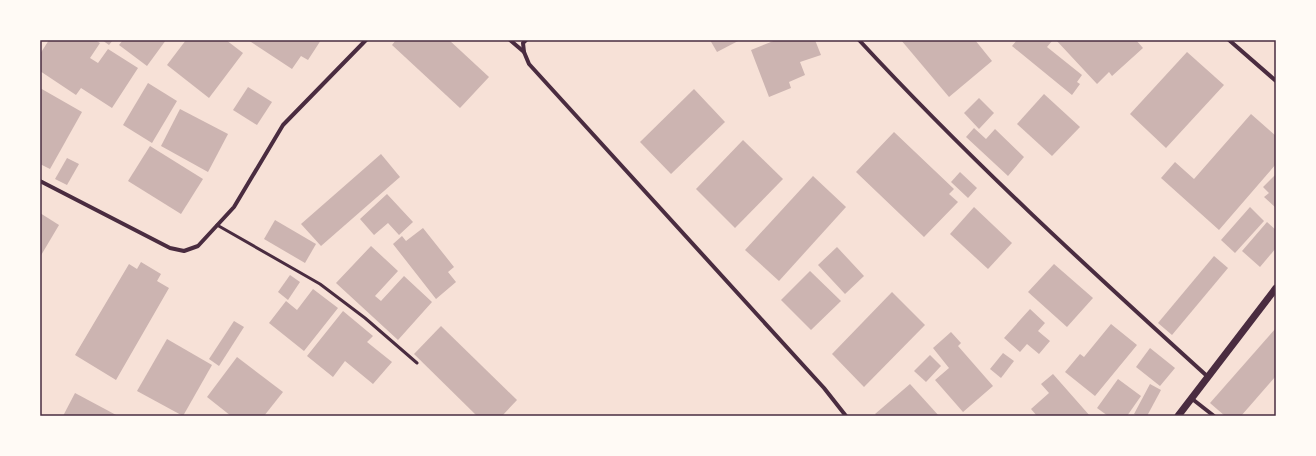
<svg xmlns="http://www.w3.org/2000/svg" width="1316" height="456" font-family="'Public Sans',sans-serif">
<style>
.building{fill:#ccb4b1}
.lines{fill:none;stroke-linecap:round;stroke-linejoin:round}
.service{stroke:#4a2c40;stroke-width:3}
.minor{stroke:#4a2c40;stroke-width:4}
.tertiary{stroke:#4a2c40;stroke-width:7}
.neatline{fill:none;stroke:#4a2c40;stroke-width:1.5}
</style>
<rect width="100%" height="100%" fill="#f7e1d7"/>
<g class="building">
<path d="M49,40H95L100,43L90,58L98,63L108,49L138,68L112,108L81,88L76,95L40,71V54Z"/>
<path d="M102,40H113L109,45Z"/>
<path d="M123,40H166L147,66L119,45Z"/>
<path d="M186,40H226L243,53L209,98L167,65Z"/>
<path d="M248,40H321L308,60L301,56L292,69Z"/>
<path d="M396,40H449L489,77L460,108L392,45Z"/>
<path d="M710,40H740L717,52Z"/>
<path d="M776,40H815L821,55L800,62L805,75L789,82L791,88L769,97L751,50Z"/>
<path d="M901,40H975L992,61L949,97Z"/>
<path d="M1017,40L1052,41L1047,47L1082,75L1077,82L1080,84L1072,95L1012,46Z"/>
<path d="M1056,40H1136L1143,48L1112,76L1109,72L1097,84Z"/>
<path d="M1187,52L1224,85L1166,148L1130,114Z"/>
<path d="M148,83L177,101L152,143L123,125Z"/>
<path d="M248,87L272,102L257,125L233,110Z"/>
<path d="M40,88L82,112L50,169L40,164Z"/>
<path d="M694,89L725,122L671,174L640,142Z"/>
<path d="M1044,94L1080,127L1052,156L1017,124Z"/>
<path d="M979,98L994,113L979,129L964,113Z"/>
<path d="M180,109L228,134L208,172L161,146Z"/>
<path d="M1251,114L1276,136V164L1219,230L1161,178L1175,162L1194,179Z"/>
<path d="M974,128L986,139L995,129L1024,157L1008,176L966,137Z"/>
<path d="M894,132L954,189L949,194L958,202L924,237L856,172Z"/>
<path d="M743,140L783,179L735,228L696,189Z"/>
<path d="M150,146L203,179L181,214L128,181Z"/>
<path d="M381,154L400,177L321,246L301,224Z"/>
<path d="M67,158L79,164L67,185L55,179Z"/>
<path d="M960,172L977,188L968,198L951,182Z"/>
<path d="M1276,174V208L1264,197L1269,193L1263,187Z"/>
<path d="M813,176L846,207L779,281L745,250Z"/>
<path d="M387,194L413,222L399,235L388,223L374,235L360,219Z"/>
<path d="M974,207L1012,243L988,269L950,234Z"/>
<path d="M1250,207L1264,221L1235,253L1221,240Z"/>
<path d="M40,213L59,225L40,257Z"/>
<path d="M275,220L316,244L305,263L264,239Z"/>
<path d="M1267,222L1276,230V248L1260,267L1242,251Z"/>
<path d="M423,228L454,267L448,272L456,282L436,299L393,244L402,236L406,241Z"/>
<path d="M371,246L398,271L375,296L381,301L404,276L432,302L398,340L336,283Z"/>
<path d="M837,247L864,276L845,294L818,265Z"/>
<path d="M1214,256L1228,268L1172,335L1158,323Z"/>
<path d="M141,262L161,274L157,281L169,288L116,380L75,355L129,264L137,269Z"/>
<path d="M1054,264L1093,298L1067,327L1028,292Z"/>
<path d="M810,271L841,301L811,330L781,300Z"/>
<path d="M290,275L300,282L288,300L278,292Z"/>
<path d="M313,289L338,308L304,351L269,323L286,301L297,310Z"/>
<path d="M892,292L925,325L864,387L832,354Z"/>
<path d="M1030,309L1045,323L1038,331L1050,341L1039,354L1027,344L1020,352L1004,338Z"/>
<path d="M343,311L373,336L367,342L392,362L373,384L345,361L333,377L307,356Z"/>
<path d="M234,321L244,327L219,366L209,359Z"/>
<path d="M1111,324L1137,345L1095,396L1065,372L1080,354L1084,357Z"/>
<path d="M441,326L517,400L502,416H477L414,354Z"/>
<path d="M1276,328V376L1241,416H1225L1210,403Z"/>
<path d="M951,332L961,343L958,346L993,386L963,412L935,380L949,368L933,348Z"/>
<path d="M167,339L212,365L183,416L137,391Z"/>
<path d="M1150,348L1175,368L1160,386L1136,367Z"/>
<path d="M1003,353L1014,361L1001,378L990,369Z"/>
<path d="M930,355L941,366L926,382L914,371Z"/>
<path d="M237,357L283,392L264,416H231L207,397Z"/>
<path d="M1053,374L1090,416H1037L1031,409L1049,393L1041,384Z"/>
<path d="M1118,379L1141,396L1127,416H1108L1097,408Z"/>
<path d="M910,384L939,416H877L875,414Z"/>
<path d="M1150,384L1161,390L1147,416H1138L1134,414Z"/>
<path d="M75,393L118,416H63Z"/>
</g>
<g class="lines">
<path class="service" d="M217,225L320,284L365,318L417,363"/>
<g class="minor">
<path d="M510,40L524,52"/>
<path d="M526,40L523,43L524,52L529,64L824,388L846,416"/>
<path d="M859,40C969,159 1088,268 1207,376"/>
<path d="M1229,40L1276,81"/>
<path d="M40,181L170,248L184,251L198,246L234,207L283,125L366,40"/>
<path d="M1191,398L1214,416"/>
</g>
<path class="tertiary" d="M1178,416L1276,288"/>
</g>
<rect width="1316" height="456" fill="none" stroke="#fffaf5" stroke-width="82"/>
<rect x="41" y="41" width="1234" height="374" class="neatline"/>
</svg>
